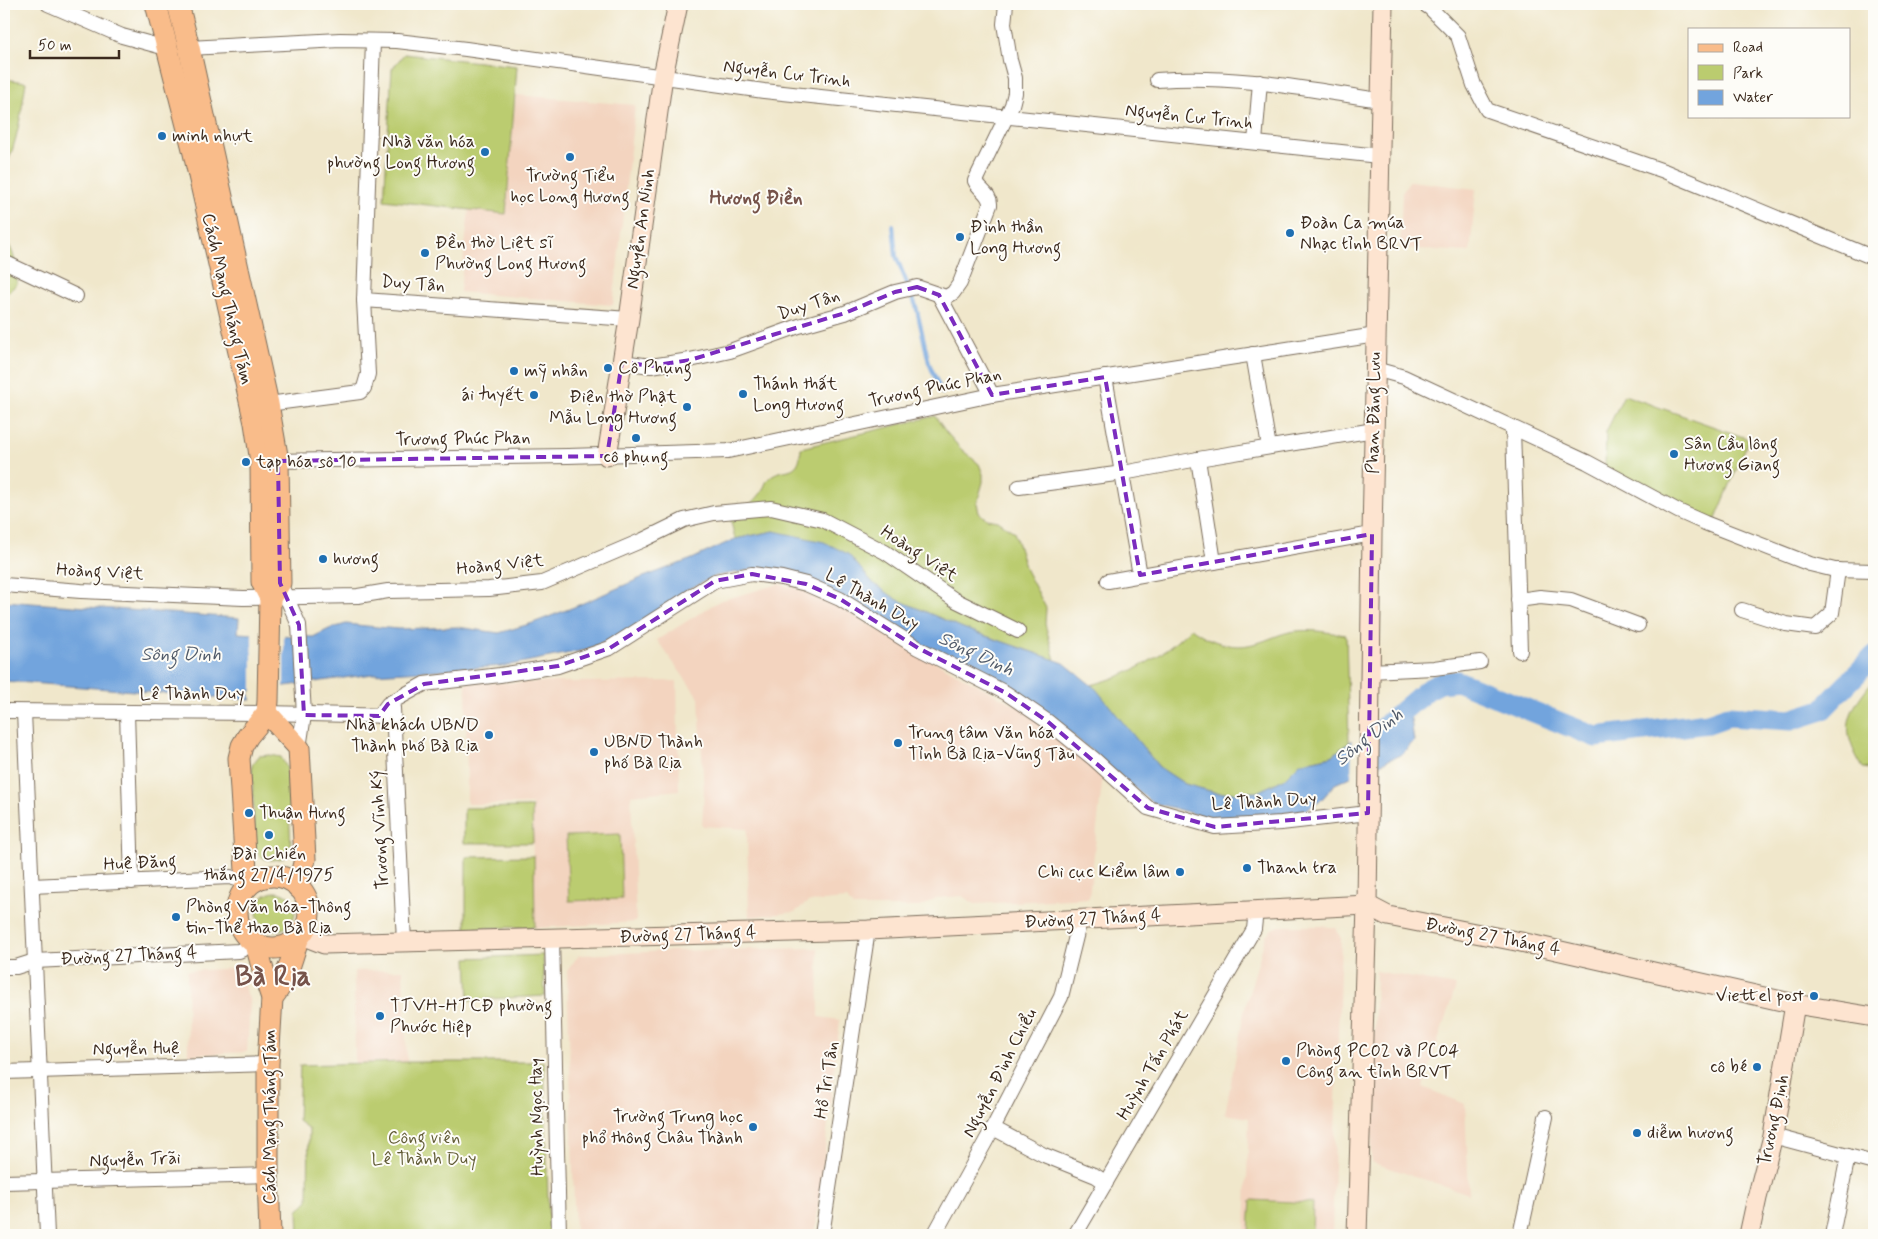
<svg xmlns="http://www.w3.org/2000/svg" width="1878" height="1239" font-family="Mynerve,sans-serif">
<style>
.built{fill:#f3d4bf}
.green{fill:#bbcc6f;stroke:#7b7b46}
.water{fill:#72a4dd;stroke:#56677e}
.pier{fill:#f0e7cb}
.lines{fill:none;stroke-linecap:round;stroke-linejoin:round}
.stream{stroke:#72a4dd;stroke-width:4}
.river{stroke:#72a4dd;stroke-width:21}
.street-casing{stroke:#7a6c5b;stroke-width:16}
.secondary-casing{stroke:#7a6c5b;stroke-width:21}
.primary-casing{stroke:#7a6c5b;stroke-width:23}
.street{stroke:#fff;stroke-width:14}
.secondary{stroke:#fde4d0;stroke-width:19}
.primary{stroke:#f9bc8a;stroke-width:21}
.marked{fill:none;stroke:#7b2cbf;stroke-width:4;stroke-dasharray:10 6;stroke-linejoin:round}
.poi-dot{fill:#1f6fb2;stroke:#fdfcf7;stroke-width:2}
.labels{text-anchor:middle;dominant-baseline:central;stroke-width:4;stroke-linejoin:round;paint-order:stroke}
.street-label{font-size:18px;fill:#3b2a1e;stroke:#fdfcf7}
.poi-label{font-size:18px;fill:#3b2a1e;stroke:#fdfcf7;text-anchor:start}
.park-label{font-size:18px;fill:#615b36;stroke:#fdfcf7}
.neighbourhood-label{font-size:19px;font-weight:bold;fill:#76534a;stroke:#fdfcf7}
.water-label{font-size:19px;font-style:italic;fill:#515b6a;stroke:#fdfcf7}
.town-label{font-size:28px;font-weight:bold;fill:#76534a;stroke:#fdfcf7}
</style>
<rect width="100%" height="100%" fill="#fdfcf7"/>
<filter id="ink" filterUnits="userSpaceOnUse"><feTurbulence type="fractalNoise" baseFrequency=".02" numOctaves="2"/><feDisplacementMap in="SourceGraphic" scale="10" xChannelSelector="R" yChannelSelector="G"/><feConvolveMatrix kernelMatrix="1 2 1 2 8 2 1 2 1" color-interpolation-filters="sRGB"/></filter>
<filter id="wash" filterUnits="userSpaceOnUse"><feTurbulence type="fractalNoise" baseFrequency=".0096" numOctaves="4" result="noise"/><feDisplacementMap in="SourceGraphic" scale="20" xChannelSelector="R" yChannelSelector="G"/><feGaussianBlur stdDeviation="1.12" result="paint"/><feColorMatrix in="noise" values="0 0 0 0 0 0 0 0 0 0 0 0 0 0 0 0 0 1.4 0 .05"/><feComposite in="paint" operator="in"/></filter>
<g filter="url(#wash)">
<rect width="100%" height="100%" fill="#f0e7cb"/>
<g class="built">
<path d="M516,95L635,105L613,305L460,292L469,209L506,213Z"/>
<path d="M1410,181L1476,189L1470,252L1400,248L1402,193Z"/>
<path d="M779,584L816,594L921,654L1026,711L1103,775L1089,898L975,904L962,896L936,898L920,907H853L847,899L808,902L795,912L749,917L747,829L702,826L704,793L699,698L657,640L719,601Z"/>
<path d="M677,681L679,790L631,795L636,922L534,928L532,804H467L466,683Z"/>
<path d="M1279,926H1322L1336,928L1341,939L1332,1235H1245L1249,1118L1225,1114L1245,1007L1266,935L1272,929Z"/>
<path d="M818,948L819,1017L840,1020L815,1235H575L567,971L579,955L670,951Z"/>
<path d="M238,968L250,1002L247,1052L188,1055L187,971Z"/>
<path d="M403,970L407,1062L355,1063L354,971Z"/>
<path d="M1376,971L1456,986L1423,1087L1465,1104L1469,1194L1371,1162Z"/>
</g>
<g class="green">
<path d="M404,54L517,66L506,214L384,200L392,69Z"/>
<path d="M4,79L26,82C21,112 18,143 4,170Z"/>
<path d="M4,238C14,249 18,269 17,284L4,296Z"/>
<path d="M1624,395L1749,439L1713,526L1605,469L1606,432Z"/>
<path d="M935,416L946,432L961,449L979,464L983,474V482L977,503L979,513L987,519L998,521L1014,532L1026,570L1046,608L1045,624L1055,660L963,628L896,599L873,583L848,554L774,531L735,539L730,517C742,510 753,504 761,493C764,489 765,483 768,479C781,464 800,480 801,448Z"/>
<path d="M1191,628C1209,641 1231,650 1253,644C1268,641 1281,632 1297,631C1313,629 1330,633 1346,635L1349,742L1332,756L1300,763L1284,779L1257,792L1217,793L1185,784L1159,767L1091,685C1130,675 1163,657 1191,628Z"/>
<path d="M1874,679V760L1868,769L1863,768C1839,728 1846,714 1874,679Z"/>
<path d="M270,755L281,757L287,768L291,848L284,858C269,861 264,862 255,849L252,765L259,756Z"/>
<path d="M532,807L533,843H464V808Z"/>
<path d="M620,834L622,899L569,901L566,836Z"/>
<path d="M534,856L535,927L466,928V857Z"/>
<circle cx="276" cy="911" r="19"/>
<path d="M543,955L545,996L469,1000L467,958Z"/>
<path d="M407,1062H544L549,1235H299L298,1211L308,1200L309,1129L298,1121L300,1065Z"/>
<path d="M1251,1200L1313,1203L1312,1235L1249,1232Z"/>
</g>
<path class="water" d="M774,531L824,542L848,554L873,583L896,599L963,628L1064,663L1096,689L1159,767L1185,784L1217,793L1257,792L1284,779L1300,763L1332,756L1389,711L1411,719L1414,741L1402,754L1335,784L1322,799L1305,810L1263,817L1220,821L1151,802L1054,719L994,677L918,643L805,577L785,570L756,569L716,576L686,590L638,628L585,650L505,666L373,674L249,691L251,700L4,681V601L239,618L238,633L313,637L329,629L346,624L398,629L457,627L499,633L533,623L574,607L641,578L692,559L735,539Z"/>
<g class="pier">
<path d="M252,631L284,633V689L252,693Z"/>
<path d="M1375,719L1374,769L1351,780L1352,737Z"/>
</g>
<g class="lines">
<path class="stream" d="M893,225L896,256L916,306L929,363L942,393"/>
<path class="river" d="M1377,733L1427,690L1440,683L1457,681L1596,737L1708,723L1728,716L1791,720L1822,710L1874,656"/>
</g>
</g>
<g filter="url(#ink)">
<g class="lines">
<defs>
<g id="street">
<path d="M48,4L122,36L166,48"/>
<path d="M1424,4L1430,8L1458,36L1474,85L1487,110L1664,171L1874,258"/>
<path d="M373,41L364,300L629,319"/>
<path d="M189,48L340,40L397,41L466,49L764,91L1379,156"/>
<path d="M1157,80C1232,74 1306,89 1380,100"/>
<path d="M1255,142L1260,82"/>
<path d="M4,262L76,296"/>
<path d="M939,295L992,395"/>
<path d="M1253,354L1269,447"/>
<path d="M622,362L651,366L690,360L730,351L799,326L845,313L895,292L917,287L946,297L953,293L960,283L990,205C991,194 979,190 975,181L1012,105L1015,93V78L1010,60L1004,24L1006,4"/>
<path d="M1375,369L1404,377L1587,462L1678,511L1705,523L1810,564L1835,570L1874,571"/>
<path d="M1105,377L1140,575"/>
<path d="M268,404L360,392L364,388L368,374L364,300"/>
<path d="M1513,429L1520,651"/>
<path d="M1198,459L1214,562"/>
<path d="M272,461L568,456L728,451L992,395L1376,335"/>
<path d="M1019,487L1123,473L1198,459L1374,430"/>
<path d="M1108,581L1372,534"/>
<path d="M4,585L81,591L243,598L358,596L388,591L489,589L542,583L643,540L684,520L714,513L771,508L823,520L885,552L955,600L1018,631"/>
<path d="M283,590L299,625L304,715L299,748"/>
<path d="M1518,600L1540,597L1571,600L1638,625"/>
<path d="M1742,610L1786,624L1815,628L1832,613L1838,570"/>
<path d="M1370,671L1434,668L1480,662"/>
<path d="M393,708L404,942"/>
<path d="M4,711L267,713L393,716"/>
<path d="M24,712L47,1235"/>
<path d="M127,712L132,882"/>
<path d="M379,716L388,704L424,684L500,675L558,666L610,648L715,581L752,574L782,578L806,584L840,599L918,648L1006,693L1047,721L1094,759L1148,808L1215,827L1281,823L1368,813"/>
<path d="M32,886L230,877L240,880L247,887"/>
<path d="M552,938L559,1235"/>
<path d="M4,967H16L35,961L239,951L245,948L249,939"/>
<path d="M4,1072L268,1064"/>
<path d="M993,1128L1044,1155L1096,1176L1106,1183"/>
<path d="M1773,1136L1874,1163"/>
<path d="M4,1182L268,1175"/>
<path d="M822,1235L868,930"/>
<path d="M934,1235L993,1128L1061,997L1080,920"/>
<path d="M1075,1235L1254,929L1256,910"/>
<path d="M1520,1235L1546,1117"/>
<path d="M1832,1235L1848,1156"/>
</g>
<g id="secondary">
<path d="M607,456L629,319L663,76L678,4"/>
<path d="M301,935L324,944L868,930L1367,905L1388,916L1521,942L1795,1004L1874,1017"/>
<path d="M1357,1235L1367,905L1372,534L1383,4"/>
<path d="M1749,1235L1757,1198L1773,1136L1795,1004"/>
</g>
<g id="primary">
<path d="M156,4L193,149L255,423L261,462L262,582L270,598L268,701L267,713L248,736L242,746L239,758L247,887"/>
<path d="M178,4L189,48L268,404L278,461L280,583L270,598"/>
<path d="M267,713L299,748L305,859L298,887"/>
<circle cx="273" cy="912" r="36"/>
<path d="M256,944L264,974L272,998L268,1064V1175L270,1235"/>
<path d="M272,998C287,980 291,961 298,939"/>
</g>
</defs>
<use href="#street" class="street-casing"/>
<use href="#secondary" class="secondary-casing"/>
<use href="#primary" class="primary-casing"/>
<use href="#street" class="street"/>
<use href="#secondary" class="secondary"/>
<use href="#primary" class="primary"/>
</g>
</g>
<path class="marked" d="M917,287L939,295L992,395L1105,377L1140,575L1372,534L1368,813L1215,827L1148,808L1047,721L1006,693L918,648L840,599L806,584L752,574L715,581L610,648L558,666L424,684L388,704L379,716L304,715L299,625L280,583L278,461L607,456L622,362L651,366L690,360L845,313L895,292Z"/>
<g class="poi-dot">
<circle cx="162" cy="136" r="5"/>
<circle cx="485" cy="152" r="5"/>
<circle cx="570" cy="157" r="5"/>
<circle cx="1290" cy="233" r="5"/>
<circle cx="960" cy="237" r="5"/>
<circle cx="425" cy="253" r="5"/>
<circle cx="608" cy="368" r="5"/>
<circle cx="514" cy="371" r="5"/>
<circle cx="743" cy="394" r="5"/>
<circle cx="534" cy="395" r="5"/>
<circle cx="687" cy="407" r="5"/>
<circle cx="636" cy="438" r="5"/>
<circle cx="1674" cy="454" r="5"/>
<circle cx="246" cy="462" r="5"/>
<circle cx="323" cy="559" r="5"/>
<circle cx="489" cy="735" r="5"/>
<circle cx="898" cy="743" r="5"/>
<circle cx="594" cy="752" r="5"/>
<circle cx="249" cy="813" r="5"/>
<circle cx="269" cy="835" r="5"/>
<circle cx="1247" cy="868" r="5"/>
<circle cx="1180" cy="872" r="5"/>
<circle cx="176" cy="917" r="5"/>
<circle cx="1814" cy="996" r="5"/>
<circle cx="380" cy="1016" r="5"/>
<circle cx="1286" cy="1061" r="5"/>
<circle cx="1757" cy="1067" r="5"/>
<circle cx="753" cy="1127" r="5"/>
<circle cx="1637" cy="1133" r="5"/>
</g>
<g class="labels">
<g class="street-label">
<text transform="translate(787 74) rotate(7)">Nguyễn Cư Trinh</text>
<text transform="translate(1189 117) rotate(6)">Nguyễn Cư Trinh</text>
<text transform="translate(641 229) rotate(-82)">Nguyễn An Ninh</text>
<text transform="translate(413 284) rotate(4)">Duy Tân</text>
<text transform="translate(227 299) rotate(77)">Cách Mạng Tháng Tám</text>
<text transform="translate(809 305) rotate(-18)">Duy Tân</text>
<text transform="translate(935 388) rotate(-12)">Trương Phúc Phan</text>
<text transform="translate(1374 413) rotate(-89)">Phan Đăng Lưu</text>
<text transform="translate(463 439) rotate(-1)">Trương Phúc Phan</text>
<text transform="translate(919 554) rotate(33)">Hoàng Việt</text>
<text transform="translate(500 565) rotate(-6)">Hoàng Việt</text>
<text transform="translate(100 572) rotate(3)">Hoàng Việt</text>
<text transform="translate(872 600) rotate(30)">Lê Thành Duy</text>
<text x="192" y="694">Lê Thành Duy</text>
<text transform="translate(1264 802) rotate(-3)">Lê Thành Duy</text>
<text transform="translate(380 830) rotate(-93)">Trương Vĩnh Ký</text>
<text transform="translate(140 863) rotate(-3)">Huệ Đăng</text>
<text transform="translate(1093 919) rotate(-3)">Đường 27 Tháng 4</text>
<text transform="translate(688 935) rotate(-2)">Đường 27 Tháng 4</text>
<text transform="translate(1493 937) rotate(11)">Đường 27 Tháng 4</text>
<text transform="translate(129 956) rotate(-3)">Đường 27 Tháng 4</text>
<text transform="translate(136 1049) rotate(-1)">Nguyễn Huệ</text>
<text transform="translate(1153 1065) rotate(-60)">Huỳnh Tấn Phát</text>
<text transform="translate(1000 1073) rotate(-63)">Nguyễn Đình Chiểu</text>
<text transform="translate(827 1080) rotate(-81)">Hồ Tri Tân</text>
<text transform="translate(270 1117) rotate(-90)">Cách Mạng Tháng Tám</text>
<text transform="translate(537 1117) rotate(-91)">Huỳnh Ngọc Hay</text>
<text transform="translate(1774 1120) rotate(-78)">Trương Định</text>
<text transform="translate(135 1160) rotate(-2)">Nguyễn Trãi</text>
</g>
<g class="poi-label">
<text x="172" y="136">minh nhựt</text>
<text x="475" y="142" text-anchor="end">Nhà văn hóa<tspan x="475" dy="21">phường Long Hương</tspan></text>
<text x="570" y="176" text-anchor="middle">Trường Tiểu<tspan x="570" dy="21">học Long Hương</tspan></text>
<text x="1300" y="223">Đoàn Ca múa<tspan x="1300" dy="21">Nhạc tỉnh BRVT</tspan></text>
<text x="970" y="227">Đình thần<tspan x="970" dy="21">Long Hương</tspan></text>
<text x="435" y="243">Đền thờ Liệt sĩ<tspan x="435" dy="21">Phường Long Hương</tspan></text>
<text x="618" y="368">Cô Phụng</text>
<text x="524" y="371">mỹ nhân</text>
<text x="753" y="384">Thánh thất<tspan x="753" dy="21">Long Hương</tspan></text>
<text x="524" y="395" text-anchor="end">ái tuyết</text>
<text x="677" y="397" text-anchor="end">Điện thờ Phật<tspan x="677" dy="21">Mẫu Long Hương</tspan></text>
<text x="1684" y="444">Sân Cầu lông<tspan x="1684" dy="21">Hương Giang</tspan></text>
<text x="636" y="457" text-anchor="middle">cô phụng</text>
<text x="256" y="462">tạp hóa sô 10</text>
<text x="333" y="559">hương</text>
<text x="479" y="725" text-anchor="end">Nhà khách UBND<tspan x="479" dy="21">Thành phố Bà Rịa</tspan></text>
<text x="908" y="733">Trung tâm Văn hóa<tspan x="908" dy="21">Tỉnh Bà Rịa-Vũng Tàu</tspan></text>
<text x="604" y="742">UBND Thành<tspan x="604" dy="21">phố Bà Rịa</tspan></text>
<text x="259" y="813">Thuận Hưng</text>
<text x="269" y="854" text-anchor="middle">Đài Chiến<tspan x="269" dy="21">thắng 27/4/1975</tspan></text>
<text x="1257" y="868">Thanh tra</text>
<text x="1170" y="872" text-anchor="end">Chi cục Kiểm lâm</text>
<text x="186" y="907">Phòng Văn hóa-Thông<tspan x="186" dy="21">tin-Thể thao Bà Rịa</tspan></text>
<text x="1804" y="996" text-anchor="end">Viettel post</text>
<text x="390" y="1006">TTVH-HTCĐ phường<tspan x="390" dy="21">Phước Hiệp</tspan></text>
<text x="1296" y="1051">Phòng PC02 và PC04<tspan x="1296" dy="21">Công an tỉnh BRVT</tspan></text>
<text x="1747" y="1067" text-anchor="end">cô bé</text>
<text x="743" y="1117" text-anchor="end">Trường Trung học<tspan x="743" dy="21">phổ thông Châu Thành</tspan></text>
<text x="1647" y="1133">diễm hương</text>
</g>
<g class="park-label">
<text x="424" y="1138">Công viên<tspan x="424" dy="21">Lê Thành Duy</tspan></text>
</g>
<g class="neighbourhood-label">
<text x="756" y="198">Hương Điền</text>
</g>
<g class="water-label">
<text x="181" y="654">Sông Dinh</text>
<text transform="translate(976 654) rotate(25)">Sông Dinh</text>
<text transform="translate(1369 737) rotate(-38)">Sông Dinh</text>
</g>
<g class="town-label">
<text x="273" y="977">Bà Rịa</text>
</g>
</g>
<rect width="1878" height="1239" fill="none" stroke="#fdfcf7" stroke-width="20"/>
<rect x="1688" y="28" width="162" height="90" fill="#fdfcf7" stroke="#afa8a0"/>
<rect x="1698" y="44" width="25" height="8" fill="#f9bc8a" stroke="#afa8a0"/>
<text x="1733" y="52" font-size="15" fill="#3b2a1e">Road</text>
<rect x="1698" y="65" width="25" height="15" fill="#bbcc6f" stroke="#afa8a0"/>
<text x="1733" y="78" font-size="15" fill="#3b2a1e">Park</text>
<rect x="1698" y="90" width="25" height="15" fill="#72a4dd" stroke="#afa8a0"/>
<text x="1733" y="102" font-size="15" fill="#3b2a1e">Water</text>
<path d="M30 50v8h89v-8" fill="none" stroke="#3b2a1e" stroke-width="2.5"/>
<text x="38" y="50" font-size="15" fill="#3b2a1e" stroke="#fdfcf7" stroke-width="4" paint-order="stroke">50 m</text>
</svg>
